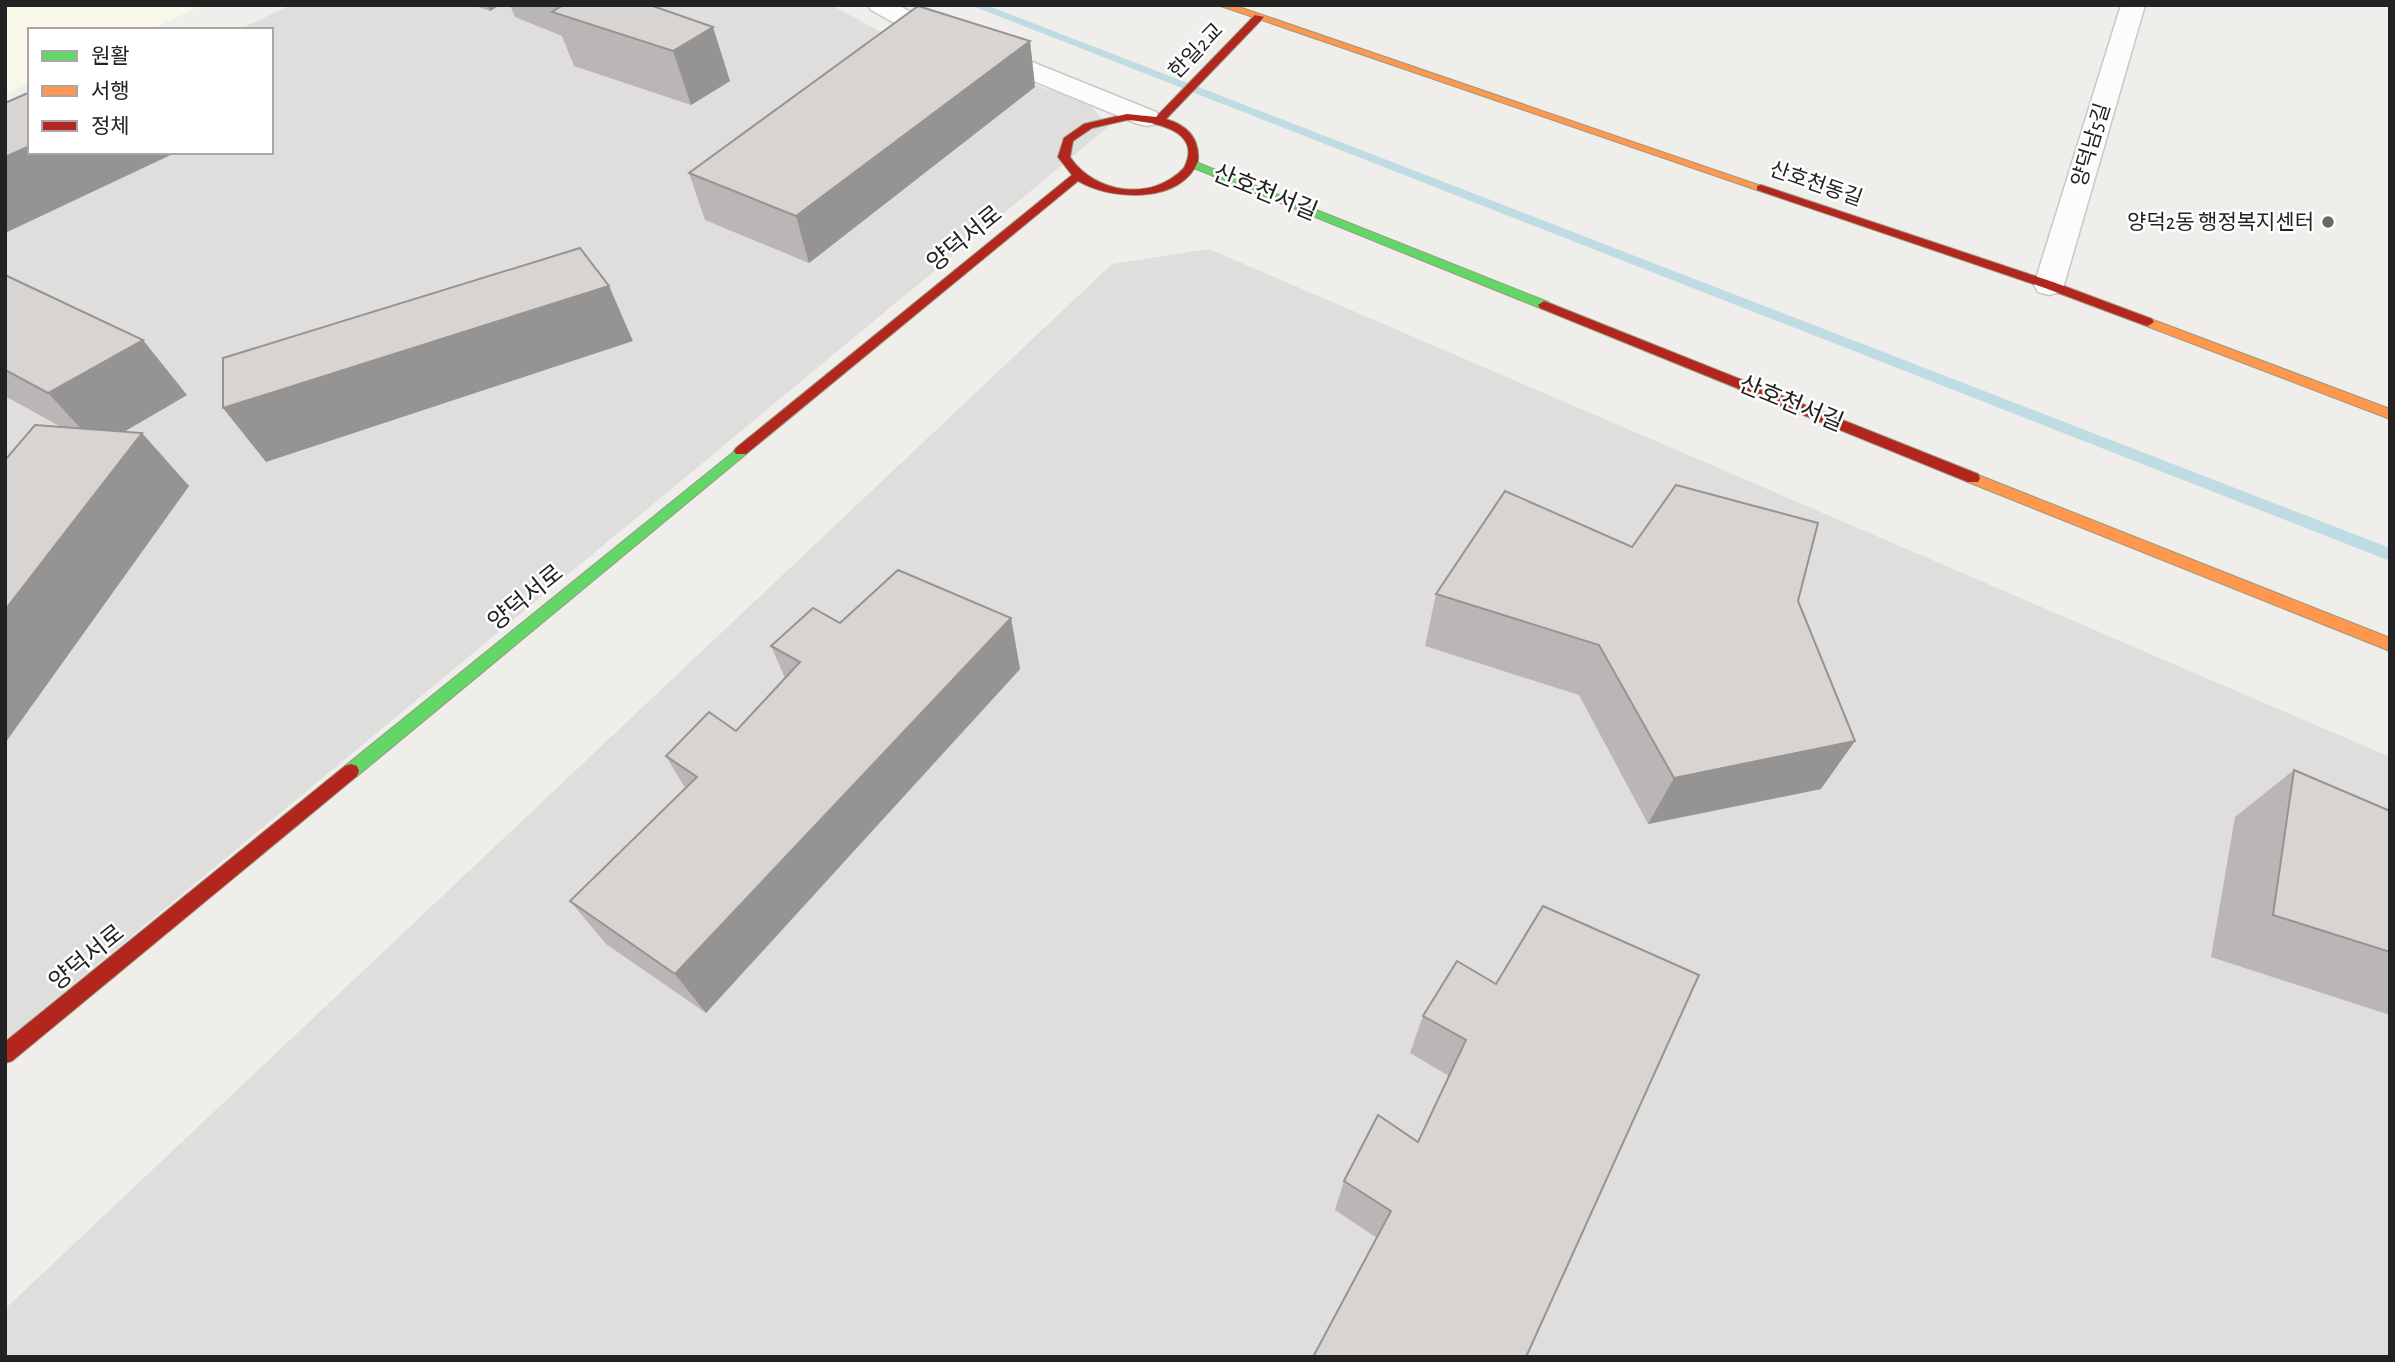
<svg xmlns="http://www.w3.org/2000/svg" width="2395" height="1362" font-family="'Alegreya Sans','Noto Sans KR',sans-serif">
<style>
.residential{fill:#dfdedc}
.education{fill:#f8f7e8}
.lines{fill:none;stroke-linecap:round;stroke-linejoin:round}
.stream{fill:#bfdbe3;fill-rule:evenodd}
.street-casing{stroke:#c9c8c7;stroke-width:3}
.fast-casing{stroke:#999a82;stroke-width:2}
.slow-casing{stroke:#999a82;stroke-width:2}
.jam-casing{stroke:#999a82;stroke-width:2}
.street{fill:#fdfcfc;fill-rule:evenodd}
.fast{fill:#63d668;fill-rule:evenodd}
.slow{fill:#ff974d;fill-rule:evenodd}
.jam{fill:#b3261e;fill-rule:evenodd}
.wall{fill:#b9b6b5}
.shaded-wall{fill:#969493}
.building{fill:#d7d4d2;stroke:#969493;stroke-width:2}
.poi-dot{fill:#6a6968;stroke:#fff;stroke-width:2.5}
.labels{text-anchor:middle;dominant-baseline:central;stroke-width:5;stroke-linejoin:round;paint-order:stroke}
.far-street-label{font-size:21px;fill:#222;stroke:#fff}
.far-poi-label{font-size:21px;fill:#222;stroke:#fff;text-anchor:end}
.street-label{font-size:24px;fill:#222;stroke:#fff}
</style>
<rect width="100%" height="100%" fill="#f0eeeb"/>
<g class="residential">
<path d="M291,5H831L881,32L1090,104L1108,127L5,1041V138L30,152H271V30H238Z"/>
<path d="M1209,249L2390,757V1357H5V1309L1112,264Z"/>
</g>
<path class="education" d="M5,5H203L149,30H30V83L5,94Z"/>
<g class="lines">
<path class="stream" d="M970,5H986L2390,548V561Z"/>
<defs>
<g id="street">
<path d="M868,5H898L916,15L1156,112L1160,118L1156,124L1147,126L1138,124L898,25L871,10Z"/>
<path d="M2121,5H2145L2064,285L2060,292L2049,295L2038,292L2034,285Z"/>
</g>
<g id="fast">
<path d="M1193,161L1548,302L1550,305L1548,308H1540L1189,166V162Z"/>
<path d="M741,446L748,451L746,454L357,776L351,778L345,776L343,771L345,766Z"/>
</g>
<g id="slow">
<path d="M1218,5H1233L1767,188L1757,190Z"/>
<path d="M2148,318L2390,409V419L2144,325V319Z"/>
<path d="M1973,473L2390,638V651L1968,482L1966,478L1968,474Z"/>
</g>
<g id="jam">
<path d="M1255,15L1264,17L1166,119C1186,125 1200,138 1198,161C1182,204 1111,201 1078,181L746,454H736L734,451L736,448L1072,175L1058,157L1064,138L1084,124L1127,114L1156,117ZM1127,120C1152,122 1204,129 1184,168C1152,202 1095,194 1070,157L1073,141L1092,128Z"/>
<path d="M1761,185L2053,282L2152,319L2154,322L2148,326L2144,325L2045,288L1757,190V186Z"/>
<path d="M1544,301L1978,474L1980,478L1978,482H1968L1540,308L1538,305Z"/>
<path d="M351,764L357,766L359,771L357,776L12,1061L5,1063V1042L345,766Z"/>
</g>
</defs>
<use href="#street" class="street-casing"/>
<use href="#fast" class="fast-casing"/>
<use href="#slow" class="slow-casing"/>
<use href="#jam" class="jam-casing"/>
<use href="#street" class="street"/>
<use href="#fast" class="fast"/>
<use href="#slow" class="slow"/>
<use href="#jam" class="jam"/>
</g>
<g class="wall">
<path d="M472,5H500L490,11Z"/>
<path d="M510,5H650L730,81L691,105L574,66L562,36L515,17Z"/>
<path d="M1030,41L1035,87L809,263L705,220L689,173Z"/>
<path d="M5,275L187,395L125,431L189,486L5,743V460L61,427L5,396Z"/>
<path d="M1632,547L1798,601L1821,789L1648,824L1579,695L1425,646L1436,594Z"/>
<path d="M1011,618L1020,669L706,1013L606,944L570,901L685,788L666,756L736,731L785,678L771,646L840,623Z"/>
<path d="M2294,770L2390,811V1015L2211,957L2235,817Z"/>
<path d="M1699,975L1377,1238L1335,1210L1344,1181L1418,1142L1449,1076L1410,1053L1423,1016L1496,984Z"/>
</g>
<g class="shaded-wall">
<path d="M487,5H500L490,11Z"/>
<path d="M713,27L730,81L691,105L673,51Z"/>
<path d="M1030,41L1035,87L809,263L796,216Z"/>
<path d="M30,146V152H177L5,233V157Z"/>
<path d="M609,286L633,341L266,462L223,408Z"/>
<path d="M143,340L187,395L98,447L48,393Z"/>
<path d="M142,433L189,486L5,743V610Z"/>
<path d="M1011,618L1020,669L706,1013L675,974Z"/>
<path d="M1855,741L1821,789L1648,824L1674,778Z"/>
</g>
<g class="building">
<path d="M563,5H650L713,27L673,51L552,12Z"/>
<path d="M918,6L1030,41L796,216L689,173Z"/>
<path d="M30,92V146L5,157V103Z"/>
<path d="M580,248L609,286L223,408V358Z"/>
<path d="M5,275L143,340L48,393L5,370Z"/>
<path d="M35,425L142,433L5,610V460Z"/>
<path d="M1676,485L1818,523L1798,601L1855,741L1674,778L1599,645L1436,594L1505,491L1632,547Z"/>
<path d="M898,570L1011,618L675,974L570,901L697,777L666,756L709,712L736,731L800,662L771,646L813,608L840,623Z"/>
<path d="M2294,770L2390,811V952L2273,915Z"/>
<path d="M1543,906L1699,975L1526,1357H1313L1391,1211L1344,1181L1378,1115L1418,1142L1466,1040L1423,1016L1457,961L1496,984Z"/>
</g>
<circle class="poi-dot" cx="2328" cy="222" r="7"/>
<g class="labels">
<g class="far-street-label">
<text transform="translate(1196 51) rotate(-46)">한일2교</text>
<text transform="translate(2091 145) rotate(-73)">양덕남5길</text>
<text transform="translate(1816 184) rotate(19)">산호천동길</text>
</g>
<g class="far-poi-label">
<text x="2314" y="222">양덕2동 행정복지센터</text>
</g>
<g class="street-label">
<text transform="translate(1265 193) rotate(22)">산호천서길</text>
<text transform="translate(965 239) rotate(-39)">양덕서로</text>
<text transform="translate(1791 404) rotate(22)">산호천서길</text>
<text transform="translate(526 598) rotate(-39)">양덕서로</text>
<text transform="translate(87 958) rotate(-39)">양덕서로</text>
</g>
</g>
<rect width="2395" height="1362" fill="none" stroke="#222222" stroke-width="14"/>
<rect x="28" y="28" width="245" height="126" fill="#ffffff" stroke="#a7a7a7" stroke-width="2"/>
<rect x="42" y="51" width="35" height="10" fill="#63d668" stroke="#a7a7a7" stroke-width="2"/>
<text x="91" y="63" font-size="21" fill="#222222">원활</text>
<rect x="42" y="86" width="35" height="10" fill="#ff974d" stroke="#a7a7a7" stroke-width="2"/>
<text x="91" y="98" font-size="21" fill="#222222">서행</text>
<rect x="42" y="121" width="35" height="10" fill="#b3261e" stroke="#a7a7a7" stroke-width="2"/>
<text x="91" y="133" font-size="21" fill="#222222">정체</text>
</svg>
